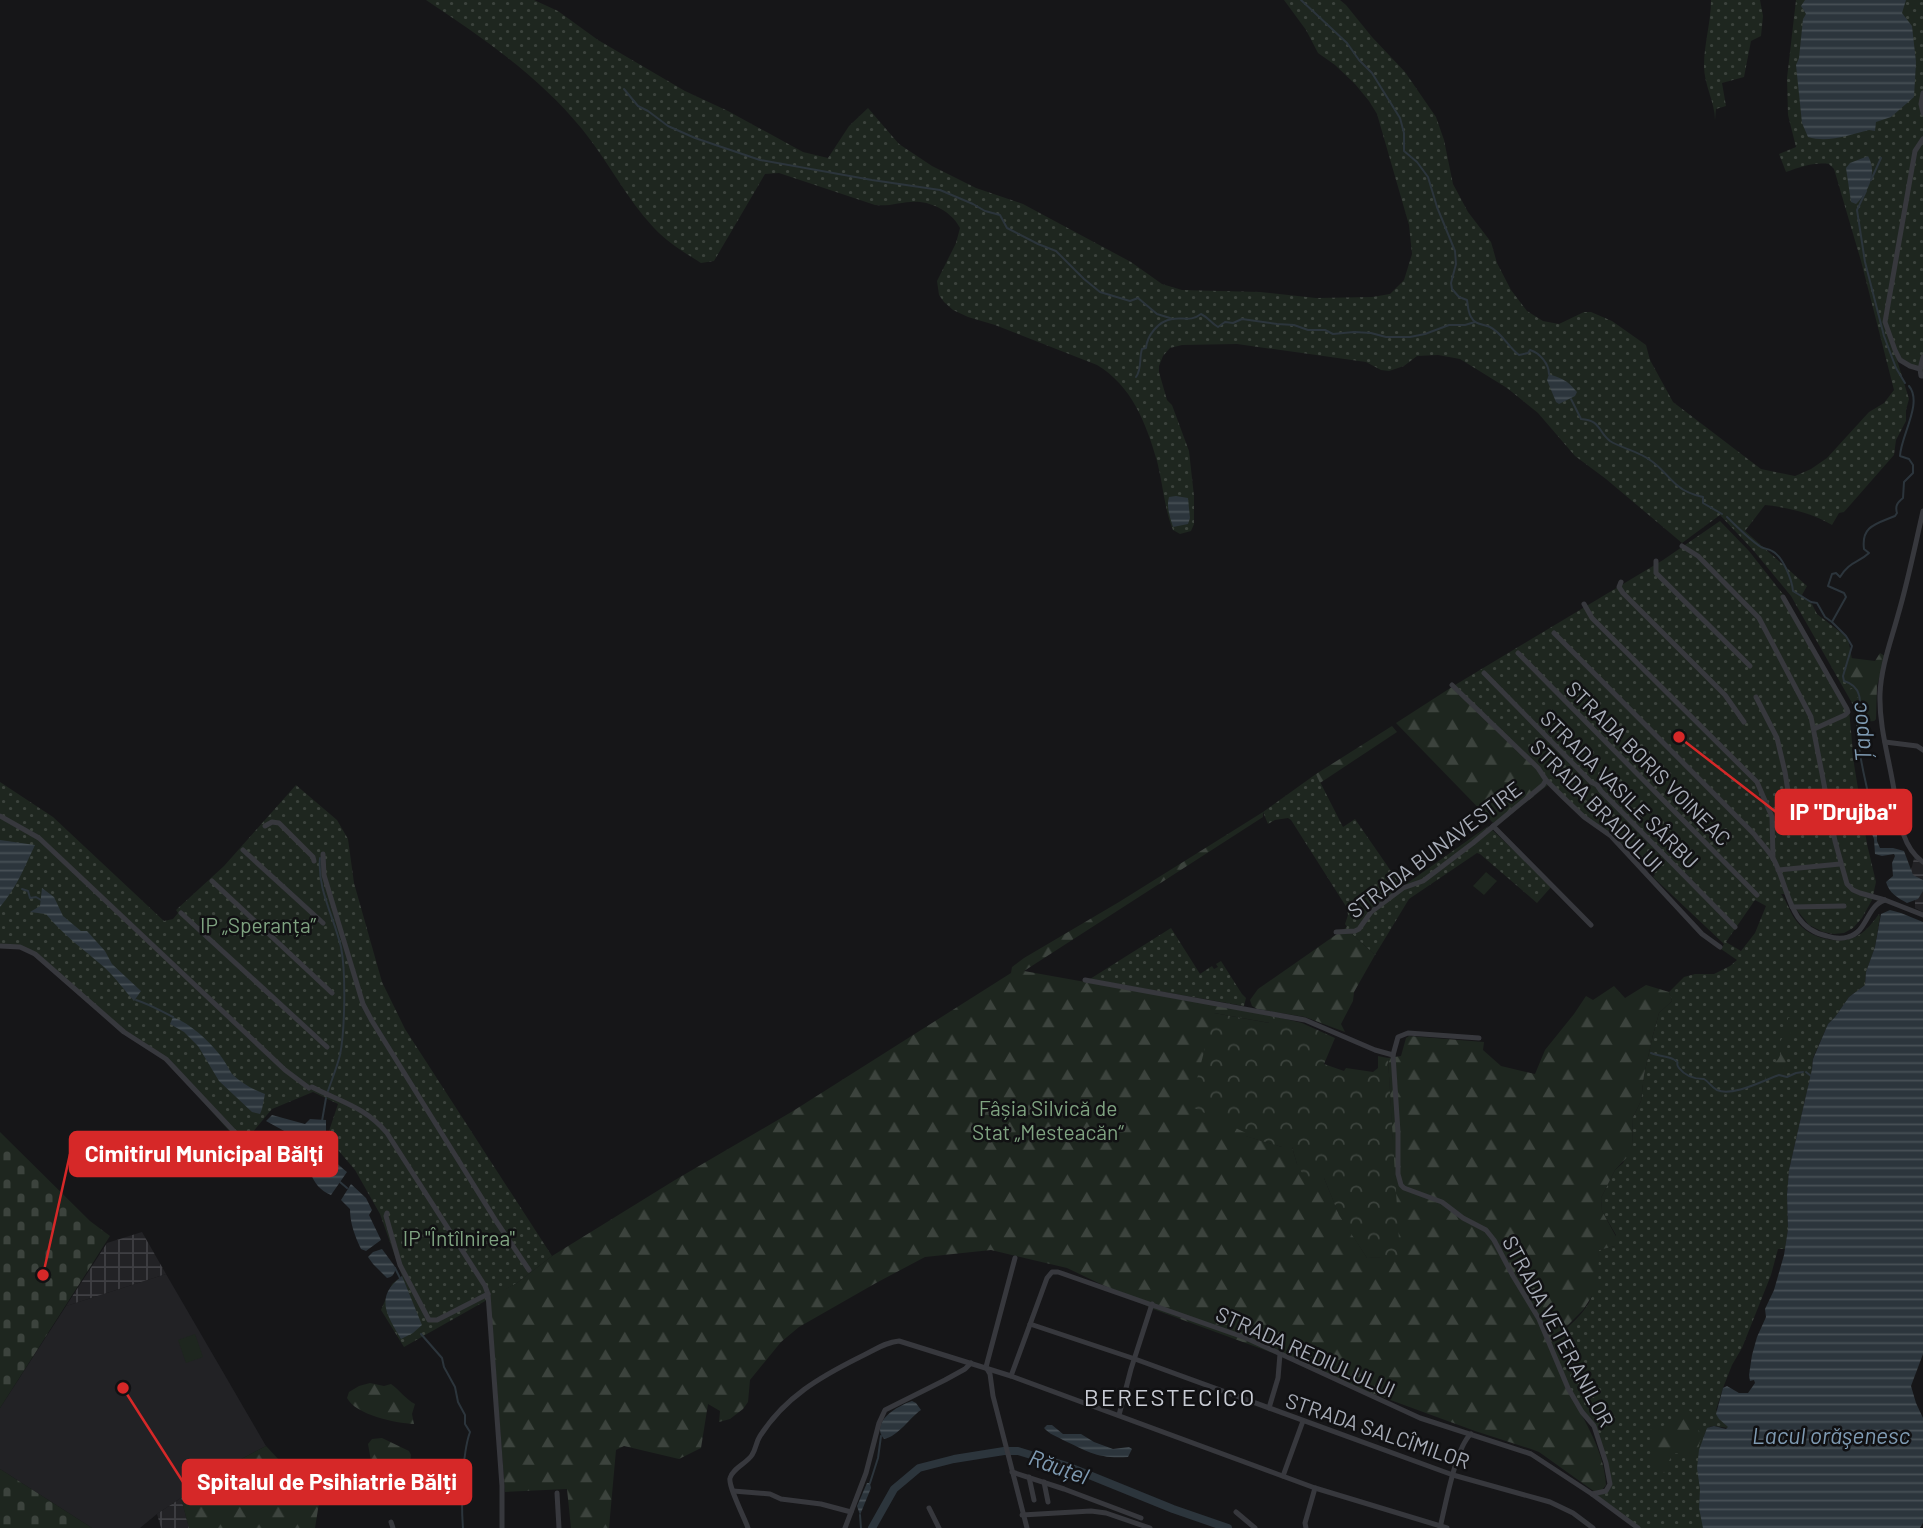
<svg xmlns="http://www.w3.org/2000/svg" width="1923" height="1528" font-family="Barlow,sans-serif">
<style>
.built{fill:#222225}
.industrial{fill:url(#industrial-grid)}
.grass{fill:url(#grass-dots);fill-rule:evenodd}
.forest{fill:url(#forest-firs)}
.cemetery{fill:url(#cemetery-stones)}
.park{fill:url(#park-crowns)}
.pitch{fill:#1e261f}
.water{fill:url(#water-rules)}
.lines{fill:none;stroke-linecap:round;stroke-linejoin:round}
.stream{stroke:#2c353c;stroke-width:2}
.river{stroke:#2c353c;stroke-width:8}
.street{stroke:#37383d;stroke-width:5}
.labels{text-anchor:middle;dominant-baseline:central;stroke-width:5;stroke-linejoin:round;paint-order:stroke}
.street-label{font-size:21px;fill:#a8adb8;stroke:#111113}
.park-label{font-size:21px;fill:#7fa381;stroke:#111113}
.water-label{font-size:23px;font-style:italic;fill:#7f9bb3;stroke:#111113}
.quarter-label{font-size:24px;letter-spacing:2px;fill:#c9ccd4;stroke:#111113}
.leader{fill:none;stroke:#d62828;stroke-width:2.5}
.callout-dot{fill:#d62828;stroke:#111113;stroke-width:2.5}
.callout{fill:#d62828;stroke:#d62828;stroke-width:2.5}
.callout-label{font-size:23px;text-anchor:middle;font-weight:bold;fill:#fff}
</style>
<defs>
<pattern id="industrial-grid" width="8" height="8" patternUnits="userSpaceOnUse" patternTransform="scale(1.75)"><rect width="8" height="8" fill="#222225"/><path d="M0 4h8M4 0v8" fill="none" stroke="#3f3f43"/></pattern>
<pattern id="grass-dots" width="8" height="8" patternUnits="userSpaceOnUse" patternTransform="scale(1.75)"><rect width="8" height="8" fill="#1e261f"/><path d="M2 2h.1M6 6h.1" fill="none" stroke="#3c433d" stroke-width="1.8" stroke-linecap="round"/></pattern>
<pattern id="forest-firs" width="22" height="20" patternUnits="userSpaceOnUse" patternTransform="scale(1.75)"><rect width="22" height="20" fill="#1e261f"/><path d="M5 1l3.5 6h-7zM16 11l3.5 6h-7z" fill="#3c433d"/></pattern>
<pattern id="cemetery-stones" width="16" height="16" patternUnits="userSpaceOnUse" patternTransform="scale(1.75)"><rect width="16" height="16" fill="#1e261f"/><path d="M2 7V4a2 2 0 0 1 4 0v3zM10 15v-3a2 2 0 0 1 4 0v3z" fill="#3c433d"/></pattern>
<pattern id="park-crowns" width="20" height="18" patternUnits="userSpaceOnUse" patternTransform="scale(1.75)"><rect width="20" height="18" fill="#1e261f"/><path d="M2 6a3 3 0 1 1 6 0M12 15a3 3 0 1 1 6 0" fill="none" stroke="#3c433d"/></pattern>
<pattern id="water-rules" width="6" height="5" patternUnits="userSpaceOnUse" patternTransform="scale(1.75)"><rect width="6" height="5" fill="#2c353c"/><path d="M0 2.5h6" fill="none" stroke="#485056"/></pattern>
</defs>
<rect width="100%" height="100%" fill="#161618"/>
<path class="built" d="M166,1274L266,1446L230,1465L157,1514L140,1528H92L0,1469V1408L66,1306Z"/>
<g class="industrial">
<path d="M1914,858L1923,864V912L1915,908V897L1909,880Z"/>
<path d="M142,1232L166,1274L66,1306L107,1243Z"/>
<path d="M181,1498L189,1528H161L157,1514Z"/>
</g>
<g class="grass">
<path d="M426,0H534L558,11L598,40L685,91L728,111L803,152L828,158L849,126L868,108L899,144L932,166L976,188L1023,204L1131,262L1162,284L1182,290L1260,292L1316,298L1372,297L1390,294L1404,280L1412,254L1409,225L1377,114L1369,101L1355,84L1335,65L1318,53L1306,30L1284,0H1340L1346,5L1372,37L1405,72L1436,117L1444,140L1453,184L1468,212L1491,242L1497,263L1511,290L1527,311L1543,321L1559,324L1584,312H1591L1612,321L1646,345L1650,360L1673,402L1761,469L1795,476L1811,469L1827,458L1869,412L1884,403L1894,390L1861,261L1834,169L1829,164C1813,162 1801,167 1786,172L1779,154L1796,147L1788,115L1787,78L1796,0H1923V374H1918V370L1897,360L1909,399L1906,410V421L1896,440L1894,455L1844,512L1839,513L1832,525C1814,514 1787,507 1765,505L1745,531L1807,586L1802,595L1812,604L1817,614L1848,638L1864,724L1791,596L1753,550L1720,515L1682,543L1606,479L1575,456L1538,413L1507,388L1460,359L1438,355L1417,356L1404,366L1389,371L1381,370L1366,362L1237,344L1182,345L1170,348L1163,356L1159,366V372L1167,400L1172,405L1189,451L1194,496V524L1191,531L1180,534L1173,530C1164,508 1163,484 1157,461C1146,423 1132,386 1097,365L995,325L968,317L953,310L944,302L939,295L937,281L956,243L960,228C953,214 937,204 920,202C905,200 891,207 875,205L779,173L765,174L714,261L701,263C685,253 667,242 654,228C626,198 608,161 582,129C539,76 483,38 426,0Z"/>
<path d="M1711,0H1760L1763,16L1761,36L1751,41L1744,77L1722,83L1726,106L1716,109L1715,120C1715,102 1704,85 1704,66C1704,44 1711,22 1711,0Z"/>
<path d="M1720,521L1749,551L1786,598L1849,709L1854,764L1867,844L1876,882L1872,900L1862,918L1853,928L1844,933L1834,934L1823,932L1809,925L1784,894H1781C1788,903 1790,914 1798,923C1811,939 1841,946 1859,935C1867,930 1873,922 1879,914L1880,917L1875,947L1866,972L1865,985L1849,997L1835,1017L1828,1024L1813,1058L1812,1069L1789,1170L1787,1195L1788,1229L1785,1249H1778L1771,1275L1742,1348L1732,1365L1723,1388L1716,1410L1728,1425V1428L1714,1426L1709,1427L1705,1528H1638L1592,1494L1609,1487L1608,1472L1594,1426L1574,1400L1550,1343C1564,1330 1585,1315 1592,1296C1597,1282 1597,1264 1599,1250L1615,1246L1616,1235L1602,1211L1601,1198L1615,1170L1623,1163L1632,1146L1633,1117L1641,1101L1644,1075L1653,1035L1659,1013L1672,1001L1669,992L1684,977L1695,974H1714L1730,966L1737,960L1721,949L1724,944L1653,877L1655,875L1632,851L1582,813L1550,782L1455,685L1663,560ZM1755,900L1766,906L1755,933L1741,951L1726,942Z"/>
<path d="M1316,774L1343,827L1355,819L1402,887L1488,826L1552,886L1537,903L1480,854L1477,853L1409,899L1375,955L1352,934H1337L1347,927L1345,924L1348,915L1347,908L1291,820L1288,818L1275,820L1268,824L1263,812Z"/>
<path d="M0,782L53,817L164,921L173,919L178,913L176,910L224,866L296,785L337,820L348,839L354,883L382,982L405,1029L552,1256L517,1283L404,1347L381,1310L392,1284L402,1276L380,1214L355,1170L327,1137L338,1104L313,1092L272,1109L242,1145L165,1060L122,1033L33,954L24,949L0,948Z"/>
<path d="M1171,928L1200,974L1212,966L1214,969L1218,967L1216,964L1221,961L1242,994L1246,998L1244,1006L1090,979Z"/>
</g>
<g class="forest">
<path d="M1880,653L1885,656L1877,686L1876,719L1874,721L1864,722L1859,719C1858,712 1862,705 1859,698L1852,695L1849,690L1855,687V684L1847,673L1848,663L1851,658L1875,661Z"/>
<path d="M1455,685L1538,767L1548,785L1496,826L1396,723Z"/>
<path d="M1392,726L1397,732L1320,783L1316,774Z"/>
<path d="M1263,812V817L1024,971L1269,1015L1270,1023L1214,1013L1246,1133V1136L1282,1147H1292L1297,1164L1324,1178L1338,1212L1367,1258L1399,1256L1388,1058L1401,1056L1406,1038L1409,1036L1484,1042L1483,1050L1501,1066L1535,1074L1545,1050L1574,1014L1586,996L1593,1000L1614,986L1625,998L1646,985L1669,992L1672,1001L1659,1013L1653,1035L1644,1075L1641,1101L1633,1117L1632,1146L1630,1154L1615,1170L1601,1198L1602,1211L1619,1242L1615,1246L1599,1250L1598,1295L1592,1296L1583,1310L1550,1343C1555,1356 1560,1371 1566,1384C1581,1417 1604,1447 1606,1485L1602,1490L1595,1492L1539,1452L1531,1449L1475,1431L1363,1390L1324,1372L1153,1309L1067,1268L991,1250L925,1257L876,1283L799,1327L781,1342L750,1380L748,1402L743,1409L730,1419L719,1422L720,1411L708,1404L701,1448L679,1459L624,1446L616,1450L609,1528H571L567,1489L505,1492L490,1297L517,1283L552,1256L675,1180L793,1111L1011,973L1012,967L1024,958L1119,902Z"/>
<path d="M1337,934H1352L1375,955L1354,992L1353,1001L1341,1024L1345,1032L1305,1017L1257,1009L1252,1006L1250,1000L1258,989Z"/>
<path d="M1793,1016C1797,1025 1792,1028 1789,1037C1783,1057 1794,1070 1766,1080L1764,1072C1777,1061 1783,1059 1781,1040L1787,1031L1788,1018Z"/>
<path d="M370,1383L384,1386L391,1384C400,1390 405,1399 415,1404L412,1414L414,1424C395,1423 356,1415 347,1398L349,1392L359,1386Z"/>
<path d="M1687,1409L1693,1413L1701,1439L1696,1453L1693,1455L1673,1453L1669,1461L1667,1472C1662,1473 1660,1474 1656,1470C1651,1464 1649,1438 1650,1430L1666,1425Z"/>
<path d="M382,1438L409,1451L411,1455L410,1460L397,1478L395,1487L387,1493L372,1467L368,1444L372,1439Z"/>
<path d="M266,1446L319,1503L315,1528H189L181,1498L230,1465Z"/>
</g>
<g class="cemetery">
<path d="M0,1132L90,1221L110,1236L0,1408Z"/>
<path d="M0,1469L92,1528H0Z"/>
</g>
<path class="park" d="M1214,1013L1269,1023V1015L1302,1023L1335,1038L1324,1064L1344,1071L1346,1068L1373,1072L1378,1068V1056L1388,1058L1400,1257L1367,1258L1339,1215L1324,1178L1309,1185L1297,1164L1292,1147H1282L1245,1136L1246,1133L1190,1106Z"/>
<g class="pitch">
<path d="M1486,872L1497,881L1484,895L1473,886Z"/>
<path d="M195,1334L203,1357L186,1363L178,1340Z"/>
</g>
<g class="water">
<path d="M1805,0H1906L1902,13L1912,26L1916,62L1914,97L1891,117L1876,122L1875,131L1869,130C1849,135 1828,143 1808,137L1802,123L1796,65L1799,58L1803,19L1806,14L1801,6Z"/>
<path d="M1868,156C1878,173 1868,192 1856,204L1851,202L1846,168L1850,163Z"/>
<path d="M1549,374C1563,379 1567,380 1577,392L1575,396L1559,404L1556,402L1547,380Z"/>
<path d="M1176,496L1188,498L1190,518L1188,524L1173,527C1170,517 1166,507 1169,497Z"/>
<path d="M1870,829L1877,830V841L1880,848H1893L1904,851L1913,875L1923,880V891L1918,899L1907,903C1898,898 1889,893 1886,882L1893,876L1892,863L1895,856L1894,854L1882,856L1875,854L1874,839Z"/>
<path d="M0,840L35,845C24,868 17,887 0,907Z"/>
<path d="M42,888L54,897L63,916L81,931H87L105,951L112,964L141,991L134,1001C124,990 115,977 104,967C84,950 62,934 46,914L30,912L40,906Z"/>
<path d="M1890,910L1901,913L1923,922V1354L1911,1386L1916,1403L1923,1418V1523L1920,1528H1703L1699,1508L1700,1489L1697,1468L1699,1450L1707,1428L1714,1426L1726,1429L1728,1427L1719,1419L1716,1414L1723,1388L1727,1386L1739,1393H1748L1755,1383L1754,1380L1750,1381L1749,1375L1752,1355L1757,1337L1766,1317L1765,1309L1774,1290L1784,1255L1788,1229L1787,1195L1789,1170L1812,1069L1813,1059L1828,1024L1835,1017L1849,997L1865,985L1866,972L1875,947L1881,914Z"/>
<path d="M173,1017C191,1024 208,1040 220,1055C225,1061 228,1068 232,1074C241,1083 254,1090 265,1094L262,1109L260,1114L252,1112L219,1081L198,1046L184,1032L170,1024Z"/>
<path d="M272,1115L305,1124L310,1119L326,1120C326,1148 325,1154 347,1172L331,1195C310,1187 306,1162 306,1143L266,1121Z"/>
<path d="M351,1184L366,1198L372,1210L369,1215L381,1240L366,1251L361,1249C355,1236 350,1224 350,1209L341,1200Z"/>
<path d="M382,1249L396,1268C394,1274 393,1277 387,1278L373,1264L368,1257L373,1252Z"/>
<path d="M402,1276L422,1325L413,1333L401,1339C387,1315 374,1297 402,1276Z"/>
<path d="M912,1401L916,1403L921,1410C909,1418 899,1436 884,1439C870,1422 897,1406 912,1401Z"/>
<path d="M1047,1425H1052L1063,1434H1081L1094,1442L1113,1449L1129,1447L1132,1449L1128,1457C1098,1459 1089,1452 1063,1440C1056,1436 1049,1434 1044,1428Z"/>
<path d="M867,1483H870L871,1488L860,1515L857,1506Z"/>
</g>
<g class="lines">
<g class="stream">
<path d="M1301,0L1347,43L1359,60L1372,73L1400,118L1404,133V151L1417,162L1428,177L1437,207L1455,251L1456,264L1451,283L1452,289L1459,297L1467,300C1468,306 1468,312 1471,317C1475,325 1483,324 1490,327C1502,333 1509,348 1519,355L1528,353L1530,350C1540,353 1549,364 1549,374"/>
<path d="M624,89L638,106L648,111L668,126L695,138L760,160L872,180L940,190L973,204L985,211L1000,215L1007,228L1038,244L1056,251L1084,279L1100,292L1130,301L1138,298L1157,314L1170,318"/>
<path d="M1871,180L1881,158"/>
<path d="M1866,191L1857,210L1865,262L1884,336L1896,368L1905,383"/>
<path d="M1136,377C1142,369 1139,358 1142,349L1146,348C1147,336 1158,321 1172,319C1183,317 1191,322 1201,314C1209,318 1211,323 1218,327L1225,322L1233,323L1242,319L1277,324L1294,325L1308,330H1325L1333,334L1354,332L1371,333L1386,337H1410L1425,334L1449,325H1465L1475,322"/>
<path d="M1571,399L1581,419C1601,420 1598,432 1610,441C1621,448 1638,451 1650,460C1661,467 1668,478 1678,486C1685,492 1694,495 1703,497V503L1722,514"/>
<path d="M1727,517C1736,526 1750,540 1761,547C1765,549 1769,549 1772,551C1783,556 1792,580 1793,591L1811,602L1817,603L1825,617L1832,622"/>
<path d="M1874,829C1871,795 1858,762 1857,727C1857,718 1862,704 1859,695C1857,688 1851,683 1844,681L1843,676L1852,646L1846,636L1832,622L1846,597L1844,593L1828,586L1832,574L1836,573L1840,577C1850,561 1857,564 1869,553L1864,549C1861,526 1876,524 1895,516L1897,513C1895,506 1897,503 1903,498L1904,482L1913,473V465L1909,459L1900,456C1901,435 1923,403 1909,386"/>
<path d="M320,858C317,889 334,917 341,947C346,972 345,1030 340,1055C337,1067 332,1079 328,1091"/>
<path d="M22,889L28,891L30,898L36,897L41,900"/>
<path d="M136,1000C149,1004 161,1011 173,1017"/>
<path d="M1651,1053C1658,1056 1667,1056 1673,1059C1682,1064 1674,1062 1679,1068C1685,1076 1695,1079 1704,1079C1709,1082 1711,1087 1717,1090C1733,1097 1764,1080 1779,1075L1787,1077L1796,1073L1803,1072"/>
<path d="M1806,1072L1811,1076"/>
<path d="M322,1121L326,1098"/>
<path d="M340,1182L347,1188"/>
<path d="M395,1268L400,1278"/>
<path d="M421,1334L442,1358L444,1367L455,1387L458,1402L465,1415V1424L470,1432C462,1454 461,1505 463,1528"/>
<path d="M870,1483L878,1458L881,1436"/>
<path d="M860,1515L861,1528"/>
</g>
<path class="river" d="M872,1528L894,1489L919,1468L954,1459L1004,1451H1018L1067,1466L1173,1509L1228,1528"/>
<g class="street">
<path d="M1923,93L1921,104L1923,113"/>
<path d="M1923,357L1920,369L1921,376H1923"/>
<path d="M1920,369L1910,366L1900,360L1895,350L1885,322L1915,151L1923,139"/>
<path d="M1682,546L1698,556L1759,618L1811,717L1835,841L1847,884L1853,890L1860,893L1885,900L1923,915"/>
<path d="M1656,561V573L1750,666"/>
<path d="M1621,582L1619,587L1623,593L1725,695L1744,722"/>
<path d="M1783,597L1847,709L1848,712L1845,715L1814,729"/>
<path d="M1584,604L1592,618L1757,782L1772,817L1773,859"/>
<path d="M1554,633L1754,834C1760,842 1769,851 1774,860C1789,888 1788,928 1827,936C1833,938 1842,939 1848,937C1868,932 1866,906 1885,900"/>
<path d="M1518,653L1757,895"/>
<path d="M1484,673L1591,782L1597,785L1601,791L1735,927"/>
<path d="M1452,685L1538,768L1546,780L1563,797L1584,817L1611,836L1702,934L1720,947"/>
<path d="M1756,697L1777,738L1785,772L1793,823"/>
<path d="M1885,742L1917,746L1923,750"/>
<path d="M0,816L39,838L285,1070L309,1088"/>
<path d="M265,826L272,822L279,823L313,857L314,861"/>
<path d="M1493,826L1591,925"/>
<path d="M1773,826L1830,818"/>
<path d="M243,850L323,923"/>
<path d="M323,854L324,875L363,1004L372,1021L496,1221L529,1270"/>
<path d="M1923,862C1901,847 1898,814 1894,790C1889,758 1879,727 1880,694C1881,667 1891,641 1898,615C1908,581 1915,546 1923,511"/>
<path d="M1778,870L1840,864"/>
<path d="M212,881L332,993"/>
<path d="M1792,907L1844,906"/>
<path d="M181,913L327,1047"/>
<path d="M1336,932L1355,931L1359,929L1371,912L1403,888L1423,881L1473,843L1543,785L1546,780"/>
<path d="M0,946L20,947L35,954L124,1032L166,1059L242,1140"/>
<path d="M1085,980L1305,1020L1375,1050L1393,1055"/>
<path d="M1479,1038L1408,1033L1398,1037L1393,1055L1398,1132V1174L1401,1185L1404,1188L1442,1202L1463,1218L1486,1230L1494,1240L1513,1276L1539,1319L1568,1388L1582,1412L1594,1426L1606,1463L1610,1484L1606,1491L1592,1494"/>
<path d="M312,1087C341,1102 365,1107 387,1133L485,1286L488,1294L502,1486V1528"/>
<path d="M387,1213L386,1216L400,1265L429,1320H437L488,1294"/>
<path d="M1015,1258L986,1367L990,1374L993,1396L1027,1528"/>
<path d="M1030,1324L1135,1359L1453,1475L1550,1502L1573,1513L1593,1528"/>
<path d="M1011,1376L1047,1278L1052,1272H1058L1246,1338L1420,1418L1531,1454L1592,1494L1638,1528"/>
<path d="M1269,1408L1278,1378L1280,1354"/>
<path d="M1119,1415L1131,1369L1152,1304"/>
<path d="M1012,1472L1064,1489L1141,1518"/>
<path d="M1283,1476L1303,1421"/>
<path d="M1029,1477L1034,1500"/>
<path d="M1044,1482L1048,1502"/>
<path d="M733,1491L770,1494L781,1499L821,1504L851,1512"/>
<path d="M557,1493L559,1528"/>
<path d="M929,1508L939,1528"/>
<path d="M1236,1512L1255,1528"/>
<path d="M1022,1515L1091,1511L1106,1513L1150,1528"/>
<path d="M391,1522L393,1528"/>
<path d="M748,1528C745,1519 728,1486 730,1478C732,1469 747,1463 752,1455C756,1449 756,1442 760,1436C785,1397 820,1377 860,1357C873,1351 885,1342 899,1341L1011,1376L1315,1488L1447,1528"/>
<path d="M845,1528L866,1473L879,1423L885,1410L945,1380L965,1369L971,1363"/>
<path d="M1306,1528L1305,1523L1315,1488"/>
<path d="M1440,1528C1445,1507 1456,1446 1471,1434"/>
</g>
</g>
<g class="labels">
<g class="street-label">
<text transform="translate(1649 763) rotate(45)">STRADA BORIS VOINEAC</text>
<text transform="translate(1620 789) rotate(45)">STRADA VASILE SÂRBU</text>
<text transform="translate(1597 805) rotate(45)">STRADA BRADULUI</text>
<text transform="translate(1434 849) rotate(-37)">STRADA BUNAVESTIRE</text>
<text transform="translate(1559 1331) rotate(62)">STRADA VETERANILOR</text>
<text transform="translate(1306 1351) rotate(24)">STRADA REDIULULUI</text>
<text transform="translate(1378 1430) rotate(19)">STRADA SALCÎMILOR</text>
</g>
<g class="park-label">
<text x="258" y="924">IP „Speranța”</text>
<text x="1048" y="1107">Fâșia Silvică de<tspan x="1048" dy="24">Stat „Mesteacăn“</tspan></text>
<text x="459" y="1237">IP "Întîlnirea"</text>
</g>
<g class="water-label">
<text transform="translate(1860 732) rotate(-96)">Țapoc</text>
<text x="1831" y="1435">Lacul orăşenesc</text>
<text transform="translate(1059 1466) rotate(20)">Răuțel</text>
</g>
<g class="quarter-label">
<text x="1170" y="1396">BERESTECICO</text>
</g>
</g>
<path class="leader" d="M1679 737L1776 812M43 1275L70 1154M123 1388L183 1482"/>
<g class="callout-dot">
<circle cx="1679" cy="737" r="7"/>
<circle cx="43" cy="1275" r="7"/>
<circle cx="123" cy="1388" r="7"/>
</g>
<g class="callout">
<rect x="1776" y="790" width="135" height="44" rx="7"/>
<rect x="70" y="1132" width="267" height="44" rx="7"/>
<rect x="183" y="1460" width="288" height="44" rx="7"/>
</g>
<g class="callout-label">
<text x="1843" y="820">IP "Drujba"</text>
<text x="204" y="1162">Cimitirul Municipal Bălţi</text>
<text x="327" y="1490">Spitalul de Psihiatrie Bălți</text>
</g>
</svg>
